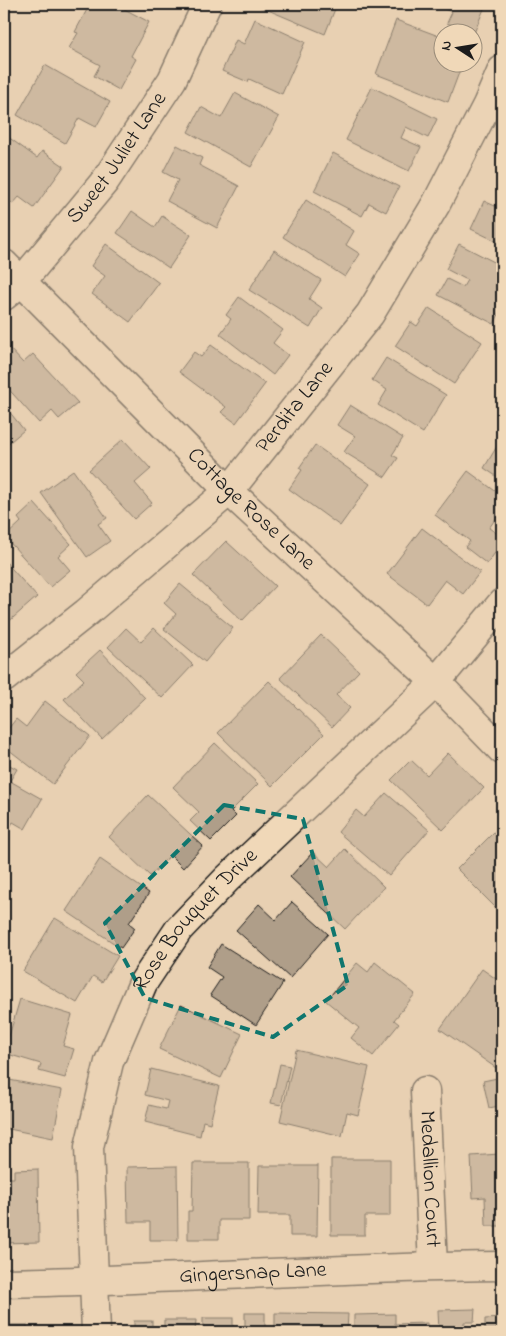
<svg xmlns="http://www.w3.org/2000/svg" width="506" height="1336" font-family="'Indie Flower',sans-serif">
<style>
.building{fill:#af9e89;stroke:#1c1c1c}
.lines{fill:none;stroke-linecap:round;stroke-linejoin:round}
.minor-casing{stroke:#1c1c1c;stroke-width:31}
.minor{stroke:#f0d8b8;stroke-width:28}
.marked{fill:none;stroke:#0f766e;stroke-width:4;stroke-dasharray:10 6;stroke-linejoin:round}
.labels{text-anchor:middle;dominant-baseline:central;stroke-width:4;stroke-linejoin:round;paint-order:stroke}
.street-label{font-size:22px;fill:#1c1c1c;stroke:#f0d8b8}
</style>
<rect width="100%" height="100%" fill="#e8d0b2"/>
<filter id="ink" filterUnits="userSpaceOnUse"><feTurbulence type="fractalNoise" baseFrequency=".02" numOctaves="2"/><feDisplacementMap in="SourceGraphic" scale="10" xChannelSelector="R" yChannelSelector="G"/><feConvolveMatrix kernelMatrix="1 2 1 2 8 2 1 2 1" color-interpolation-filters="sRGB"/></filter>
<g filter="url(#ink)">
<g class="building">
<path d="M90,4H115L149,22L131,56L136,59L119,90L94,76L100,65L69,48L78,33L75,32Z"/>
<path d="M257,4H337L325,34L256,5Z"/>
<path d="M431,4H486L474,33L447,23L452,12Z"/>
<path d="M255,19L305,42L282,94L249,79L248,82L222,71L236,40L244,44Z"/>
<path d="M396,20L444,38V62H463L448,102L376,74Z"/>
<path d="M45,65L110,102L96,127L79,118L65,143L17,115Z"/>
<path d="M372,87L437,119L428,138L406,127L401,138L421,147L409,171L346,140Z"/>
<path d="M235,93L279,117L251,167L188,132L201,107L221,118Z"/>
<path d="M4,134L37,158L42,151L64,166L34,208L19,197L13,204L4,197Z"/>
<path d="M177,145L202,158L199,165L239,186L217,228L167,201L178,180L163,172Z"/>
<path d="M333,153L399,187L386,212L369,203L362,216L314,191Z"/>
<path d="M502,192V244L471,229L484,201L495,206Z"/>
<path d="M306,200L354,231L346,245L360,254L345,277L283,237Z"/>
<path d="M132,211L155,227L162,216L191,235L169,268L117,233Z"/>
<path d="M106,244L159,283L130,322L92,294L105,276L91,266Z"/>
<path d="M459,244L502,266V308L494,324L438,295L447,279L463,287L467,280L446,269Z"/>
<path d="M274,250L321,280L309,299L322,308L310,328L249,290Z"/>
<path d="M239,297L283,330L273,343L288,355L273,375L220,334L231,319L226,315Z"/>
<path d="M429,308L482,342L454,384L395,346L411,322L417,326Z"/>
<path d="M211,345L265,384L236,423L221,412L226,407L179,372L194,352L201,357Z"/>
<path d="M9,348L23,363L33,354L78,403L59,419L52,411L39,423L4,384V353Z"/>
<path d="M386,358L446,395L423,433L378,405L387,390L372,380Z"/>
<path d="M4,405L24,430L4,447Z"/>
<path d="M350,405L403,438L392,455L398,458L385,477L344,452L355,436L337,425Z"/>
<path d="M502,438V480L484,468Z"/>
<path d="M123,439L151,469L135,483L152,503L134,519L89,470Z"/>
<path d="M315,445L370,484L340,526L289,489L302,470L299,468Z"/>
<path d="M73,470L107,518L98,524L110,541L87,557L41,493Z"/>
<path d="M468,471L502,496V510L489,528L502,537V543L487,564L465,547L470,541L435,515Z"/>
<path d="M34,503L71,544L58,556L70,570L50,587L5,537L21,522L18,518Z"/>
<path d="M422,528L480,572L463,594L445,580L427,604L387,574Z"/>
<path d="M226,541L275,586L242,621L193,575Z"/>
<path d="M4,560L37,597L6,624L4,622Z"/>
<path d="M180,584L233,628L205,662L164,629L176,614L164,603Z"/>
<path d="M126,628L141,642L154,628L193,665L162,698L108,647Z"/>
<path d="M321,635L359,671L336,695L350,708L332,727L280,678Z"/>
<path d="M100,650L145,698L102,739L64,699L84,680L76,672Z"/>
<path d="M269,681L324,734L272,786L218,733Z"/>
<path d="M45,701L90,736L53,784L4,746V734L16,719L26,727Z"/>
<path d="M215,743L258,784L231,811L236,816L211,841L190,821L199,812L173,787Z"/>
<path d="M448,753L484,788L443,830L391,780L411,760L427,775Z"/>
<path d="M4,762L17,769L10,781L42,799L25,829L13,822L4,838Z"/>
<path d="M386,793L429,830L389,876L338,832L356,810L364,817Z"/>
<path d="M148,795L203,846L183,868L170,855L150,876L109,837Z"/>
<path d="M502,824V907L499,911L457,869Z"/>
<path d="M345,849L384,887L345,929L290,877L313,852L329,867Z"/>
<path d="M100,859L149,893L129,923L135,928L121,948L66,911Z"/>
<path d="M292,902L328,934L290,978L236,930L259,904L276,920Z"/>
<path d="M55,918L118,956L102,982L93,976L77,1003L23,971Z"/>
<path d="M221,944L283,983L256,1025L210,995L222,977L207,967Z"/>
<path d="M375,962L415,994L394,1020L399,1024L373,1056L351,1038L359,1028L326,1001L357,963L368,972Z"/>
<path d="M482,969L502,983V1059L496,1068L440,1029Z"/>
<path d="M20,999L72,1015L63,1046L74,1049L65,1078L39,1071L41,1064L4,1053Z"/>
<path d="M181,1005L242,1034L221,1078L159,1049Z"/>
<path d="M296,1050L369,1067L358,1115L347,1112L342,1136L280,1121Z"/>
<path d="M280,1064L290,1066L281,1105L271,1103Z"/>
<path d="M151,1069L219,1086L210,1123L203,1121L200,1136L145,1122L149,1105L166,1109L168,1101L145,1095Z"/>
<path d="M502,1077V1121L499,1106L489,1108L483,1081Z"/>
<path d="M4,1079L62,1090L53,1138L4,1128Z"/>
<path d="M499,1154V1163H502V1226H486L485,1197L473,1198L471,1156Z"/>
<path d="M331,1159H390V1216H365V1235H331Z"/>
<path d="M193,1163H249V1220H219V1239H188V1211H192Z"/>
<path d="M177,1166L178,1240H150V1222H128L127,1167Z"/>
<path d="M259,1166H318L317,1236H290V1215H258Z"/>
<path d="M38,1169L39,1242L4,1243V1178H14V1170Z"/>
<path d="M475,1309L474,1322H464V1332H439L438,1310Z"/>
<rect x="245" y="1313" width="20" height="19"/>
<path d="M275,1313L348,1314L347,1332H275Z"/>
<path d="M395,1314V1324L427,1323V1332H354V1315Z"/>
<rect x="203" y="1318" width="30" height="14"/>
<path d="M502,1318V1332H485V1319Z"/>
<path d="M164,1320H196L195,1332H164Z"/>
<rect x="134" y="1321" width="18" height="11"/>
<rect x="4" y="1325" width="23" height="7"/>
</g>
<g class="lines">
<defs>
<g id="minor">
<path id="s1" d="M4,264L229,491L436,682L502,750"/>
<path id="s2" d="M4,296L22,281L105,181L172,80L207,4"/>
<path id="s3" d="M4,678L86,613L229,491L370,314L436,204L487,105L502,70"/>
<path id="s4" d="M425,1091L433,1266"/>
<path id="s5" d="M4,1283C170,1280 336,1267 502,1266"/>
<path id="s6" d="M96,1332L89,1147L109,1062L143,983L179,929L227,879L436,682L502,603"/>
</g>
</defs>
<use href="#minor" class="minor-casing"/>
<use href="#minor" class="minor"/>
</g>
</g>
<path d="M0 0H506V1336H0ZM224,805L303,819L348,985L273,1037L145,998L105,923Z" fill="#e8d0b2" fill-opacity=".55" fill-rule="evenodd"/>
<path class="marked" d="M224,805L303,819L348,985L273,1037L145,998L105,923Z"/>
<g class="labels">
<g class="street-label">
<text stroke="none"><textPath href="#s2" startOffset="179">Sweet Juliet Lane</textPath></text>
<text stroke="none"><textPath href="#s3" startOffset="399">Perdita Lane</textPath></text>
<text stroke="none"><textPath href="#s1" startOffset="348">Cottage Rose Lane</textPath></text>
<text stroke="none"><textPath href="#s6" startOffset="441">Rose Bouquet Drive</textPath></text>
<text stroke="none"><textPath href="#s4" startOffset="88">Medallion Court</textPath></text>
<text stroke="none"><textPath href="#s5" startOffset="249">Gingersnap Lane</textPath></text>
</g>
</g>
<rect width="506" height="1336" fill="none" stroke="#f0d8b8" stroke-width="20"/>
<rect x="10" y="10" width="486" height="1316" fill="none" stroke="#1c1c1c" stroke-width="2" filter="url(#ink)"/>
<g transform="translate(458 48) rotate(282)"><circle r="24" fill="#f0d8b8" stroke="#9b8d7a"/>
<path d="M0-4L9 19L0 12L-9 19Z" fill="#1c1c1c"/>
<text y="-8" font-size="14" font-weight="bold" text-anchor="middle" fill="#1c1c1c">N</text>
</g>
</svg>
